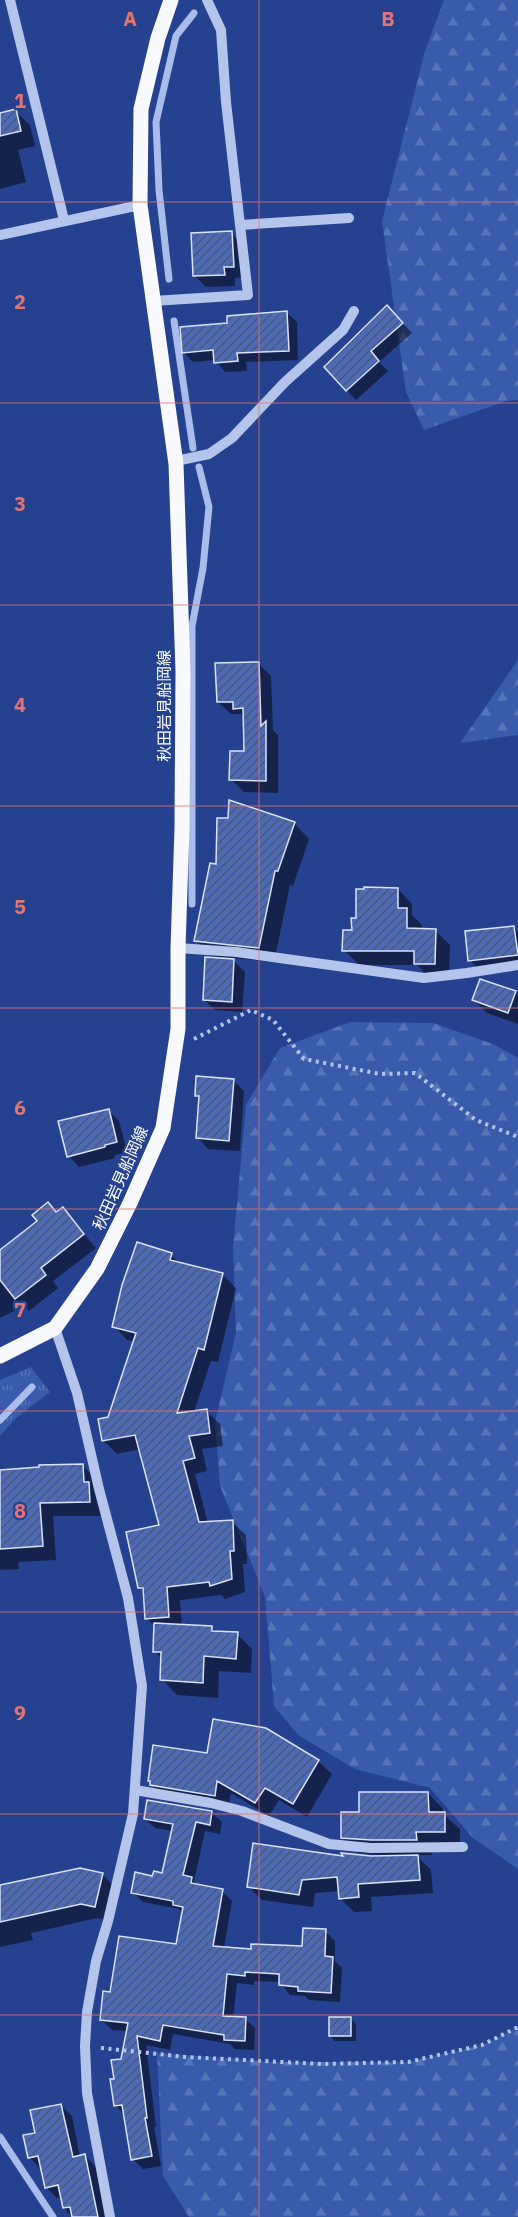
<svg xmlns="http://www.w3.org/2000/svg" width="518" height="2217" font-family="'IBM Plex Sans','Noto Sans JP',sans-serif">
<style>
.grass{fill:url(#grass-tufts)}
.forest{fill:url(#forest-firs)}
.shadow{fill:#0007}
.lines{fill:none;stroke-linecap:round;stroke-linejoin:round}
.stream{stroke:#a8bdec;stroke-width:7}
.building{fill:url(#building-hatch);stroke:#d9e2f9;stroke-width:1.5}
.path{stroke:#b4c5ec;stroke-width:4;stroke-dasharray:3 4.5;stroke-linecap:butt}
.minor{stroke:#b4c5ec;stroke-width:10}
.major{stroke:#f9faff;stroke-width:15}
.grid{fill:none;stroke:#e47373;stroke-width:1.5;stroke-opacity:0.55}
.labels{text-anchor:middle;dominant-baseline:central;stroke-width:4.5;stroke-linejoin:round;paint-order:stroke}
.street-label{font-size:16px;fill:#fff;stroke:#24428f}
.grid-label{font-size:20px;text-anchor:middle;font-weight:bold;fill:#e47373;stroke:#24428f;stroke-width:4.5;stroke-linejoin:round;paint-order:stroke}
</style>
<defs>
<pattern id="grass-tufts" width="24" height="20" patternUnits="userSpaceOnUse" patternTransform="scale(1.5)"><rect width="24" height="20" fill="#385bac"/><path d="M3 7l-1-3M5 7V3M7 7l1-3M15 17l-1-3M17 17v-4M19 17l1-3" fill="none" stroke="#5674b8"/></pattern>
<pattern id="forest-firs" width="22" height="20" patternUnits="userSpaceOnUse" patternTransform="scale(1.5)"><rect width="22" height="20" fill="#385bac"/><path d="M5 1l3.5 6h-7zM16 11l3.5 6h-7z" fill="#5674b8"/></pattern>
<pattern id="building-hatch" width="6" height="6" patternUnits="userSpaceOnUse" patternTransform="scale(1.5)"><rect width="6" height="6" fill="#4c6bb6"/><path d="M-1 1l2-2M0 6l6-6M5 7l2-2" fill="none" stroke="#4c5876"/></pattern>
</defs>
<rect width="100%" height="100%" fill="#24428f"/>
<path class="grass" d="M31,1367L50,1392L16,1418L0,1436V1380Z"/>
<g class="forest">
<path d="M444,0H518V400L506,401L424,430L406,392L382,221L425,51Z"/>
<path d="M518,660V735L460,743Z"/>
<path d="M350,1022L433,1023L493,1044L518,1058V1869L473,1838L430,1788L355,1769L298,1735L274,1706L265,1597L220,1486L215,1422L236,1333L233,1247L246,1105L280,1048Z"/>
<path d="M518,2027V2217H189L163,2176L157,2053L274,2062H408L482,2045Z"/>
</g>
<g class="shadow">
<path d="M15,111L30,125L35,146L18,150L26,182L0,189V114Z"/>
<path d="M231,233L242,244L244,277L235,278V286L206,287L195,276Z"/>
<path d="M387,307L412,333L379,362L388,371L356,400L326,367Z"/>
<path d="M287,313L297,322L298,360L246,362L247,371L225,372L215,360L193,362L183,352L229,325Z"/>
<path d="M258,663L271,676L273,730L278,735V793L244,792L231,779L245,753V718L241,714H231L218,702Z"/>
<path d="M294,823L309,839L293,886L290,885L274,962L231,958L245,972L242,1012L215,1010L204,1000L231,958L211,956L196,941L218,866Z"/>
<path d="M398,889L412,904V915L422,925V930H435L450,945L449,978H430L417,965H359L344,950L358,919Z"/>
<path d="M513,927L518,932V967L480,971L470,960Z"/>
<path d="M481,981L518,994V1024L487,1013L474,1000Z"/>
<path d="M233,1080L244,1091L240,1151L208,1149L198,1138L200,1099L196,1095Z"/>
<path d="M108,1110L119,1121L127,1152L115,1155V1158L79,1167L69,1156Z"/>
<path d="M48,1204L57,1213L63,1209L96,1248L53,1281L58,1288L29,1311L24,1306L0,1318V1252L39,1221Z"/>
<path d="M171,1255L180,1264L222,1274L236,1288L218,1362L211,1361L194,1412L206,1411L220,1424L223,1446L202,1449L207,1471L195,1474L208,1523L232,1522L246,1535L247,1564H243L245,1592L225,1599L221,1595L180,1600L182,1626L212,1628L216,1633L237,1634L252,1649L251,1673L219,1671L218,1698L177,1695L162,1679L163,1659L154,1651L156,1627L146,1618L144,1592L139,1587L161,1526L141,1449L117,1454L103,1440L134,1342L127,1340L114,1326Z"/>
<path d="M83,1466L97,1480L103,1516H53L56,1560L18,1562L19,1569L0,1570V1472Z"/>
<path d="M208,1755L318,1761L332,1774L307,1817L279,1800L269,1816L231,1793L228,1809L165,1798L151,1784Z"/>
<path d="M428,1793L443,1809V1814L460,1829V1847H431L432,1855H416L431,1870L433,1893L371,1897L372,1911L354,1912L340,1898V1891L315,1893L313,1907L262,1900L248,1886L346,1858L379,1857V1855L358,1853L342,1837L361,1813Z"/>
<path d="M212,1813L222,1822L220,1834L205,1831L194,1881L199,1886L222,1891L232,1901L224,1948L252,1951L304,1948L325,1931L335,1941V1961L342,1968L340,2002L309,2000L305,1996L290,1995L280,1982L254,1981V1985L237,1983L233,2018L245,2019L255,2028L254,2050L235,2049L230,2044L173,2034L170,2050L146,2045L156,2127H154L161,2166L143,2169L133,2159L126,2116L115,2105V2080L122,2060L128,2031L112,2030L102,2020L112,1993L177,1946L183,1914L179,1909L143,1902L133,1892L154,1878L163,1875L173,1831L155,1828L145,1819Z"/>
<path d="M102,1874L117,1889L110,1921L97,1918L31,1933L33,1940L0,1947V1887Z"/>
<path d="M351,2019L356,2024V2041H335L330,2036Z"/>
<path d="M61,2106L72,2116L80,2157L85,2156L96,2167L106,2217H72L64,2208L62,2197L57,2198L46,2187L42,2168H40L29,2157L36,2134Z"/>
</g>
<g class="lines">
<g class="stream">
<path d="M169,279L159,190L156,122L176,36L194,13"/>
<path d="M174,321L193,448"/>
<path d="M192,904V626L203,568L209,507L199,467"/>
<path d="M0,1420L32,1387"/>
<path d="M0,2137L53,2217"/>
</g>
</g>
<g class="building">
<path d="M16,109L21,131L0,136V113Z"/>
<path d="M232,231L234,267H224L225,275L193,276L191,233Z"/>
<path d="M387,305L403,323L371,351L379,361L346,391L324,367Z"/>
<path d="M287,311L289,351L237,353L238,361L214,363L213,350L182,353L180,327L227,323V316Z"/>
<path d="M259,662L261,726L266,721V781L229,780L230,751H244L243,708L233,709V702H217L215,663Z"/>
<path d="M229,800L295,822L278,871H275L259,948L194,941L210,863L216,864L217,818H228Z"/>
<path d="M364,887L398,888V908H407V928L436,929L435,964H414V951H342L343,930H352L351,918H356V889H364Z"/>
<path d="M514,926L518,955L468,961L465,931Z"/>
<path d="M205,957L234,959L232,1002L203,1000Z"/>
<path d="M480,979L516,991L508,1013L472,1000Z"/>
<path d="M196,1076L234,1079L229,1141L196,1138L199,1096H195Z"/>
<path d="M109,1109L117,1142L105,1145V1147L67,1157L58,1121Z"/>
<path d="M48,1202L56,1212L63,1207L84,1234L41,1268L46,1275L15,1299L0,1280V1250L37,1221L32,1215Z"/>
<path d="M137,1242L172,1253L170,1260L223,1273L204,1350L198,1348L177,1413L207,1409L210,1433L189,1436L195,1458L183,1461L199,1522L233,1520L234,1551H230L232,1579L210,1586L209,1582L167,1587L169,1617L145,1619L143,1588H138L126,1532L159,1525L135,1435L102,1441L98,1419L108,1417L136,1333L112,1327L122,1285Z"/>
<path d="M83,1464L84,1482H89L90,1502L40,1503L43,1546L0,1549V1470L39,1467V1465Z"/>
<path d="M154,1623L212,1626V1631L238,1632L236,1659L204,1656L203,1683L160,1680L161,1652H153Z"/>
<path d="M213,1719L266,1728L319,1760L293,1804L265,1788L255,1803L217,1781L215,1796L150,1785V1781H148L153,1745L207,1753Z"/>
<path d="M359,1792H428L429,1812H445V1832H416L417,1840H371L341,1838V1812H359Z"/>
<path d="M147,1800L212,1811L210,1825L196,1822L183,1875L192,1877L191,1883L223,1889L213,1946L251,1949V1944L302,1946L303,1928L326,1929L325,1956L333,1957L331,1993L298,1991V1987L279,1985V1974L245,1972V1976L227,1974L223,2016L246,2017L245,2041L224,2040V2035L163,2025L160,2041L137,2036L147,2118H145L152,2156L131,2160L122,2105L114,2106L110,2079H114L111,2060L121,2059L128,2023L100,2020L103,1991L110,1992L119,1936L176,1944L183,1907L173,1905V1901L131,1893L135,1872L152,1876L154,1871L162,1873L173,1824L144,1819Z"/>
<path d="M253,1843L343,1856L341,1853L371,1856L418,1855L420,1880L358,1884L359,1897L339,1899L337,1877L302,1880L299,1895L247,1887Z"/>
<path d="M80,1868L103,1873L95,1907L81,1904L0,1922V1885Z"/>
<rect x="329" y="2017" width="22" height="19"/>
<path d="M61,2104L73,2157L85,2154L98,2217H72L70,2207L63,2208L58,2185L45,2188L38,2156L28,2158L23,2135L35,2133L30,2110Z"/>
</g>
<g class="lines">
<g class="path">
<path d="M194,1039L251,1010L273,1020L304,1059L380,1074L415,1073L476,1120L518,1137"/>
<path d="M101,2048L186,2057L321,2064L408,2062L482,2045L518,2027"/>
</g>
<g class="minor">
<path d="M10,0L64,220"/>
<path d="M240,225L349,218"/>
<path d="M0,235L140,205"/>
<path d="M153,301L248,295L226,102L221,30L207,0"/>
<path d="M176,461L209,454L232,438L285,382L343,330L354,311"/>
<path d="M178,948L236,952L424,978L467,973L518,965"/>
<path d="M55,1328L77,1393L99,1489L128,1598L142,1686L133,1814L108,1921L96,1961L87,2012L85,2046L87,2093L110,2217"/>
<path d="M135,1790L211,1803L242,1811L329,1844L371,1848L463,1847"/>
</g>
<path class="major" d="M0,1356L55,1328L97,1269L130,1203L163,1128L178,1029V948L182,828L183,671L176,464L140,205L141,109L158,38L171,0"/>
</g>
<path class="grid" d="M259,0V2217M0,202H518M0,403H518M0,605H518M0,806H518M0,1008H518M0,1209H518M0,1411H518M0,1612H518M0,1814H518M0,2015H518"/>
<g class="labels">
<g class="street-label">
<text transform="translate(164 706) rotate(-90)">秋田岩見船岡線</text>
<text transform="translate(120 1178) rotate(-66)">秋田岩見船岡線</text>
</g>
</g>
<g class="grid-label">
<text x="130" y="26">A</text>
<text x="388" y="26">B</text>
<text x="20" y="108">1</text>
<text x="20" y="309">2</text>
<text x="20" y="511">3</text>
<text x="20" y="712">4</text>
<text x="20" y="914">5</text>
<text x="20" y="1115">6</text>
<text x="20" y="1317">7</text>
<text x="20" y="1518">8</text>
<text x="20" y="1720">9</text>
</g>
</svg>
